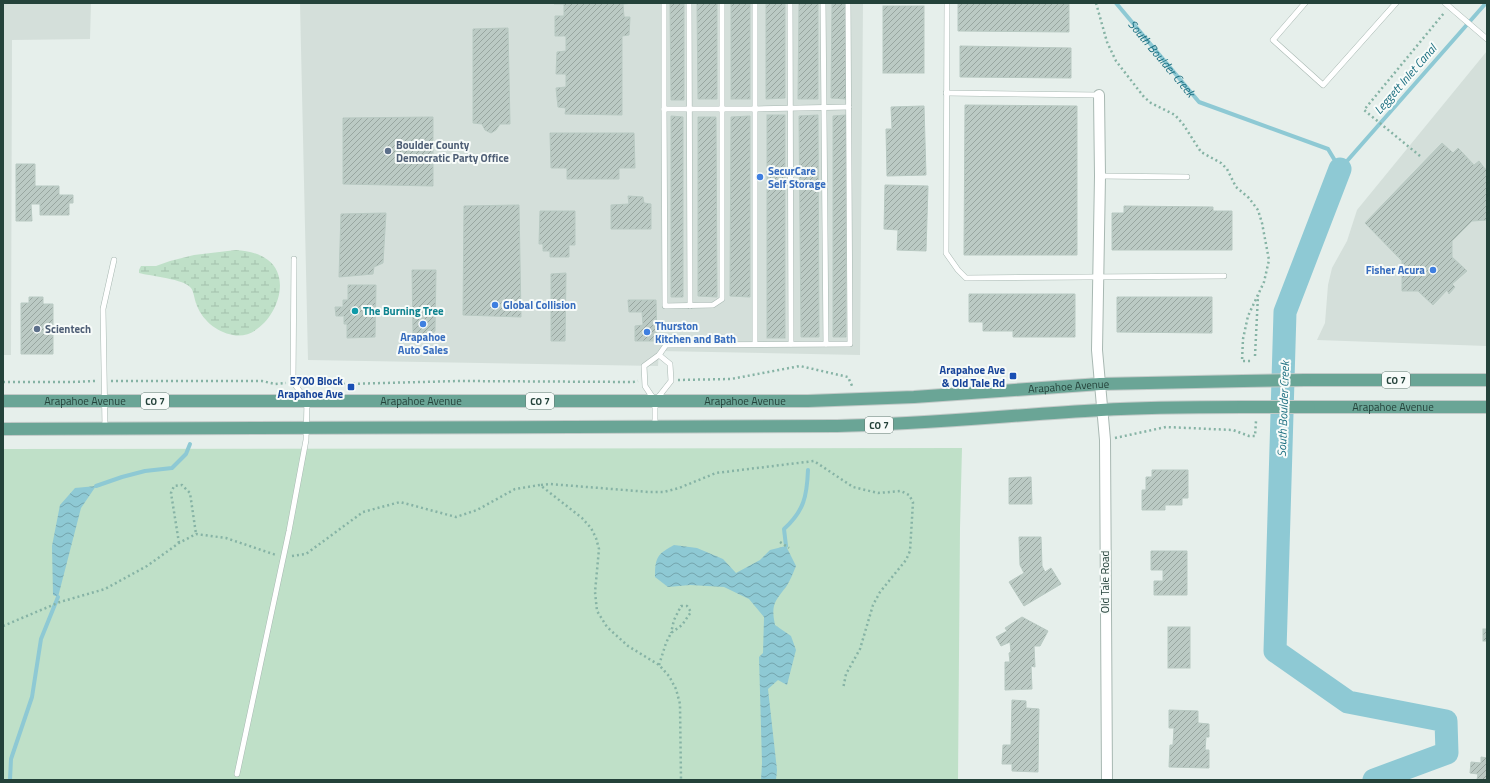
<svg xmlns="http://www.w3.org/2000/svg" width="1490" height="783" font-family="'Titillium Web',sans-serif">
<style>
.built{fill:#d4dfda}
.green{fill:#bfe0c8}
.wetland{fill:url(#wetland-marsh)}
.water{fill:url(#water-waves)}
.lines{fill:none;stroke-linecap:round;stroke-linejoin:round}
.stream{stroke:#8ec9d4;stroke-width:4}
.river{stroke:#8ec9d4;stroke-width:23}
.building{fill:url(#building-hatch);stroke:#b8c9c2}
.service-casing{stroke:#a8b8b2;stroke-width:6}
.minor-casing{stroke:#a8b8b2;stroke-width:12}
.primary-casing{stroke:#c2cac8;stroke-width:14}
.path{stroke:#86b3a5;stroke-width:2.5;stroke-dasharray:2 3;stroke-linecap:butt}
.service{stroke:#fff;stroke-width:5}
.minor{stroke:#fff;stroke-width:10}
.primary{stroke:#6aa596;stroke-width:12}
.primary-bridge-casing{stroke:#c2cac8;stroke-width:14;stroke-linecap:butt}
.primary-bridge{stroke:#6aa596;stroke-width:12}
.service-dot{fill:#5c6f8a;stroke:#f7fbf9;stroke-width:1.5}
.shop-dot{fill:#3f7fe0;stroke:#f7fbf9;stroke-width:1.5}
.culture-dot{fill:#0f9aa8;stroke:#f7fbf9;stroke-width:1.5}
.transit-dot{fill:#1a4fb4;stroke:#f7fbf9;stroke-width:1.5}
.labels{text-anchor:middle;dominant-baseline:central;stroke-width:4;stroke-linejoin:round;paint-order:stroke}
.shield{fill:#f7fbf9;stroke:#637a73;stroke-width:1}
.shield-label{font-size:10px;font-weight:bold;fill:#24423a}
.service-label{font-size:11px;font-weight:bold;fill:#4e5e75;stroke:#f7fbf9;text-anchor:start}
.shop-label{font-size:11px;font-weight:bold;fill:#366cbe;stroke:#f7fbf9;text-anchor:start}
.culture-label{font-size:11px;font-weight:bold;fill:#0d838f;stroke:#f7fbf9;text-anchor:start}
.transit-label{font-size:11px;font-weight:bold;fill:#164399;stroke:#f7fbf9;text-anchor:end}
.street-label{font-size:11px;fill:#24423a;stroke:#f7fbf9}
.water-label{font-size:12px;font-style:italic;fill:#1c6f80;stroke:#f7fbf9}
</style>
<defs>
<pattern id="wetland-marsh" width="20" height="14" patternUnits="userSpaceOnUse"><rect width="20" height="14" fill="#bfe0c8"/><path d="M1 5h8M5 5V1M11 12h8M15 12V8" fill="none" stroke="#a4c1ad"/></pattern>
<pattern id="water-waves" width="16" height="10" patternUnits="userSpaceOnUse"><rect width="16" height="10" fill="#8ec9d4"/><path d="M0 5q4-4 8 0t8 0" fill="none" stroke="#74a5ad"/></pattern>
<pattern id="building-hatch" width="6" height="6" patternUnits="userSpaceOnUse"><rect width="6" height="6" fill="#bbcac4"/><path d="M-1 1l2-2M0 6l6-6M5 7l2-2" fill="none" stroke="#98a6a0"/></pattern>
</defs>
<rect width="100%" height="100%" fill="#e6efeb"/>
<g class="built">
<path d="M3,3H91L90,39L12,40L11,355H3Z"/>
<path d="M300,3H863L860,355L659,351L658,366L308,360Z"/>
<path d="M1487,51V346L1317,340L1325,323L1328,285L1332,268L1347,241L1357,210Z"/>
</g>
<path class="green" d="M962,448L960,528L958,780H3V449Z"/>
<path class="wetland" d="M236,250C247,251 259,253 268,260C298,283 266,342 233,335C216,332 201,319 196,303C194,298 194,292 191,288C185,279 150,276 139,273V270L141,266H156L170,261L194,255Z"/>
<g class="water">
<path d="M96,486L81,508L58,597L53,595L52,546L60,505L75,488Z"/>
<path d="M674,545L697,548L723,559L736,573L760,560L770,550L786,546L796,566C793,573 790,581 786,587C774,602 771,605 775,625L791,636L796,650L787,685L778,680L768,689L777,770L776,780H761L762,763L759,657L763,653L764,617L749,599L724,587L690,585L668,587L655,577C655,558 657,554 674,545Z"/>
</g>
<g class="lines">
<g class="stream">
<path id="s1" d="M1116,3L1199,102L1328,149L1340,169L1486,3"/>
<path d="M96,486L122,477L145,471L172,468L186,454L190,444"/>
<path d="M786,546L784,529C804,511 807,496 808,470"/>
<path d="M10,780L11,759L32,697L41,639L58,597"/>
</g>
<path class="river" d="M1340,169L1285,312L1275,651L1348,702L1446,721L1447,753L1374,780"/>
</g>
<g class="building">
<path d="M554,3H634L623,4L624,17H630L629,35L622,36V115L565,114L566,108L558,107L556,88L566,87V74H556L557,52L566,51V36H555V16H564V4H554Z"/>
<path d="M670,3H684V100H671Z"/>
<path d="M697,3H717V99H698Z"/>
<rect x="731" y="3" width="19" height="96"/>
<path d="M766,3H785V98L766,99Z"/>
<path d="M799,3H818V99H798Z"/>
<path d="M832,3H845L846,99L831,98Z"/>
<path d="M958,3H1069V32L958,31Z"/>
<rect x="883" y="6" width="41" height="67"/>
<path d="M508,28L510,124H500L496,130L491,133L485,130L482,124L473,123V29Z"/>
<path d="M960,46L1071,48V78L960,77Z"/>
<path d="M965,105L1077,106V255H964Z"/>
<path d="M924,106L926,175L887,176L886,129H892L891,107Z"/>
<rect x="767" y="115" width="18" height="223"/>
<path d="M818,115L819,337H801L799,116Z"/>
<path d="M846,115V337H833V116Z"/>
<path d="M671,116L683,117V297H671Z"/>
<path d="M750,116V297L730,296L731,117Z"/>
<path d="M433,117V186L343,184V118Z"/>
<path d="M698,117H716L717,297L698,296Z"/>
<path d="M550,133H634L635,168H619V179H567V168H551Z"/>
<path d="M1442,143L1453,153L1458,148L1474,165L1479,161L1485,169H1487V220L1472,221L1452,241V257L1467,271L1452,284L1455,287L1449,294L1447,290L1433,305L1418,291H1402V261L1365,223Z"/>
<path d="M16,164H35V186H59V195H73V203H69V215H40V204H31L32,221H16Z"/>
<path d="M885,185L928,186L926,251L897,250L898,230L884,229Z"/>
<path d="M628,196L643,197L644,203L651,204V229H611V205L629,204Z"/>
<path d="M519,205L521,317L463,315L464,206Z"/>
<path d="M1124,206L1213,207V211H1232V250H1112V213H1124Z"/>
<path d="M540,211H575V245H569V257H550V251H543V244H539Z"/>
<path d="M386,213L383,263L374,267L373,274L339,277L341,214Z"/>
<path d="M412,270H436L435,331L428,339H417L413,334Z"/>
<path d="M566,273L565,341H551V274Z"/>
<path d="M348,285H376L375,337L347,338V324H344V316H336L335,307H343V300H348Z"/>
<path d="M969,294H1075V337H1013V331H983V322H969Z"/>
<path d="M29,297H43V304H53V354H21V303H29Z"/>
<path d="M1117,297H1212V333L1117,332Z"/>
<path d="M628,300H656L657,341H635V326L643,325L642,312H629Z"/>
<path d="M1152,470H1188V498H1182V505H1165V510H1142V490H1146V477H1152Z"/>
<path d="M1031,477L1032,504H1009V478Z"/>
<path d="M1019,537H1041L1042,566L1045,572L1051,568L1061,584L1024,606L1009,582L1024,573L1020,565Z"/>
<path d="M1151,551H1187V595H1154V581H1163V570H1151Z"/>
<path d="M1022,617L1048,631L1040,646H1034L1035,667L1031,666L1032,689L1005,690V662H1010L1009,653L1011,652L1010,642L1001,646L996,637L1007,631L1005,628Z"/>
<rect x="1168" y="627" width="22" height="41"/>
<rect x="1483" y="629" width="4" height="12"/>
<path d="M1012,700L1026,701V708L1039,709L1038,772L1012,771V764H1002L1003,745H1011Z"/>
<path d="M1169,710L1198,711V723L1209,724V737H1206L1205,750H1209V768L1169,767L1170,745H1173L1174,728H1169Z"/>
<path d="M1481,757L1487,758V780H1477L1478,774L1470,773L1471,762L1481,763Z"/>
</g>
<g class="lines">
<defs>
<g id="service">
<path d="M664,3V109H755V344"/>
<path d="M689,3L690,306"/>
<path d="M755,3V109L849,107"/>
<path d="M790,3L791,344"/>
<path d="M823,3L826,344"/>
<path d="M947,3L946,253L958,270L966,278L1224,276"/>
<path d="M1305,3L1273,40L1323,85L1396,3"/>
<path d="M1445,3L1487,39"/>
<path d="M946,93L1099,95"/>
<path d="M664,109L665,306L713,305L722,299V3"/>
<path d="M1100,176L1187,177"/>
<path d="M656,400L671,381L670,364L659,355"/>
<path d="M655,426V401L645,386L644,366L659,355L666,345L850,344L848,3"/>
<path d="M105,428L103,309L114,260"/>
<path d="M237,774L289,531L306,440L307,401L293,382L294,259"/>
</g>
<path id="minor" d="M1099,95L1100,176L1097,350L1105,440L1107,780"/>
<g id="primary">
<path d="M1305,380H1487"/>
<path id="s2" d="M3,401H808L914,397L1100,384L1243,381"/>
<path id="s3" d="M1309,407H1487"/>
<path d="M3,429L837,426C925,424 1013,415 1101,410C1148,407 1196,407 1243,407"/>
</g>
</defs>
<use href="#service" class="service-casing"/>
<use href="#minor" class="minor-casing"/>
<use href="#primary" class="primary-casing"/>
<g class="path">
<path d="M1096,3L1107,42L1116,61L1144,97L1151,103L1175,115L1183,124L1201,152L1221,163L1227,169L1236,187L1249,198L1258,210L1262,223L1269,260L1264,282L1248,316L1243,339L1242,361H1253"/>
<path d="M1420,156L1364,110L1444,13"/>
<path d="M1255,356L1258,295"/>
<path d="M678,380L731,379L800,366L848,377L853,388"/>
<path d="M111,381H262L275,384L286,383"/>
<path d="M3,382H71L96,381"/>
<path d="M303,383L346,384L459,381L633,382L638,381"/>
<path d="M1115,438L1166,427L1233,430L1249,436H1255L1256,421"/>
<path d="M541,485L550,484L649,492H664L679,488L716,473L814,461L853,487L878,493L901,491L909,495L913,502L910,551L906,560L880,592L873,605L860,649L846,674L843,689"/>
<path d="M780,542L789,548"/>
<path d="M179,543L171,493L174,486L182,485L190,493L196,534"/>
<path d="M292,556L306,554L363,512L400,502L456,517L477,510L515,489L540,485L582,518L591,528L596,538L599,549L595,592L597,611L607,627L628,646L659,665L669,676L676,689L680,704L681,780"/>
<path d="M3,626L60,602L105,589L147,566L179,543L196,534L226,538L276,555"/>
<path d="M659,665L666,643L671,633L682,625L691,612L687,606H681L674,620L671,633"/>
</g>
<use href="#service" class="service"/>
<use href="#minor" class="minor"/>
<use href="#primary" class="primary"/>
<defs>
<g id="primary-bridge">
<path d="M1243,381L1305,380"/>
<path d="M1243,407H1309"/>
</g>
</defs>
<use href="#primary-bridge" class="primary-bridge-casing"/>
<use href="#primary-bridge" class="primary-bridge"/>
</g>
<g class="service-dot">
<circle cx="388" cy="151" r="4"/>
<circle cx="37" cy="329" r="4"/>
</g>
<g class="shop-dot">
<circle cx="760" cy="177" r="4"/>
<circle cx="1433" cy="270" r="4"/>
<circle cx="495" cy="305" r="4"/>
<circle cx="423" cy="324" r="4"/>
<circle cx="647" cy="332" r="4"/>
</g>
<circle class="culture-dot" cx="355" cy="311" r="4"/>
<g class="transit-dot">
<rect x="1009" y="372" width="8" height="8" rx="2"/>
<rect x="347" y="383" width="8" height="8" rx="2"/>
</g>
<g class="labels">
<g class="shield">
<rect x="1382" y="372" width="28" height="16" rx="3"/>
<rect x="141" y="393" width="28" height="16" rx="3"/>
<rect x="526" y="393" width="28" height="16" rx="3"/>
<rect x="865" y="417" width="28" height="16" rx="3"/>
</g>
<g class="shield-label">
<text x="1396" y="380">CO 7</text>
<text x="155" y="401">CO 7</text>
<text x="540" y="401">CO 7</text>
<text x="879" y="425">CO 7</text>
</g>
<g class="service-label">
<text x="396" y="145">Boulder County<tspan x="396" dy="13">Democratic Party Office</tspan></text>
<text x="45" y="329">Scientech</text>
</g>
<g class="shop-label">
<text x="768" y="171">SecurCare<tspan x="768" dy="13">Self Storage</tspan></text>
<text x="1425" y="270" text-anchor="end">Fisher Acura</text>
<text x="503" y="305">Global Collision</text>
<text x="655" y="326">Thurston<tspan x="655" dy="13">Kitchen and Bath</tspan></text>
<text x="423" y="337" text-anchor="middle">Arapahoe<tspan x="423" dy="13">Auto Sales</tspan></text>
</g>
<g class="culture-label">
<text x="363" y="311">The Burning Tree</text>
</g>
<g class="transit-label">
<text x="1005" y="370">Arapahoe Ave<tspan x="1005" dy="13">&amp; Old Tale Rd</tspan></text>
<text x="343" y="381">5700 Block<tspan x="343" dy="13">Arapahoe Ave</tspan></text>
</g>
<g class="street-label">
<text stroke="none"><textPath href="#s2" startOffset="1066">Arapahoe Avenue</textPath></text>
<text stroke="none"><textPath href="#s2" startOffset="82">Arapahoe Avenue</textPath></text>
<text stroke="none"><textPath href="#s2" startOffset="418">Arapahoe Avenue</textPath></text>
<text stroke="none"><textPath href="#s2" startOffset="742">Arapahoe Avenue</textPath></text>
<text stroke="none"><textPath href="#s3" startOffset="84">Arapahoe Avenue</textPath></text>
<text transform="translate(1105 582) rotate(-90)">Old Tale Road</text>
</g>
<g class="water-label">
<text stroke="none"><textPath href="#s1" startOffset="72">South Boulder Creek</textPath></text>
<text transform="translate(1405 79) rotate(-49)">Leggett Inlet Canal</text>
<text transform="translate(1283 409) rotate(-88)">South Boulder Creek</text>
</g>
</g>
<rect width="1490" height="783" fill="none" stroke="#24423a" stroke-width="8"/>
</svg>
